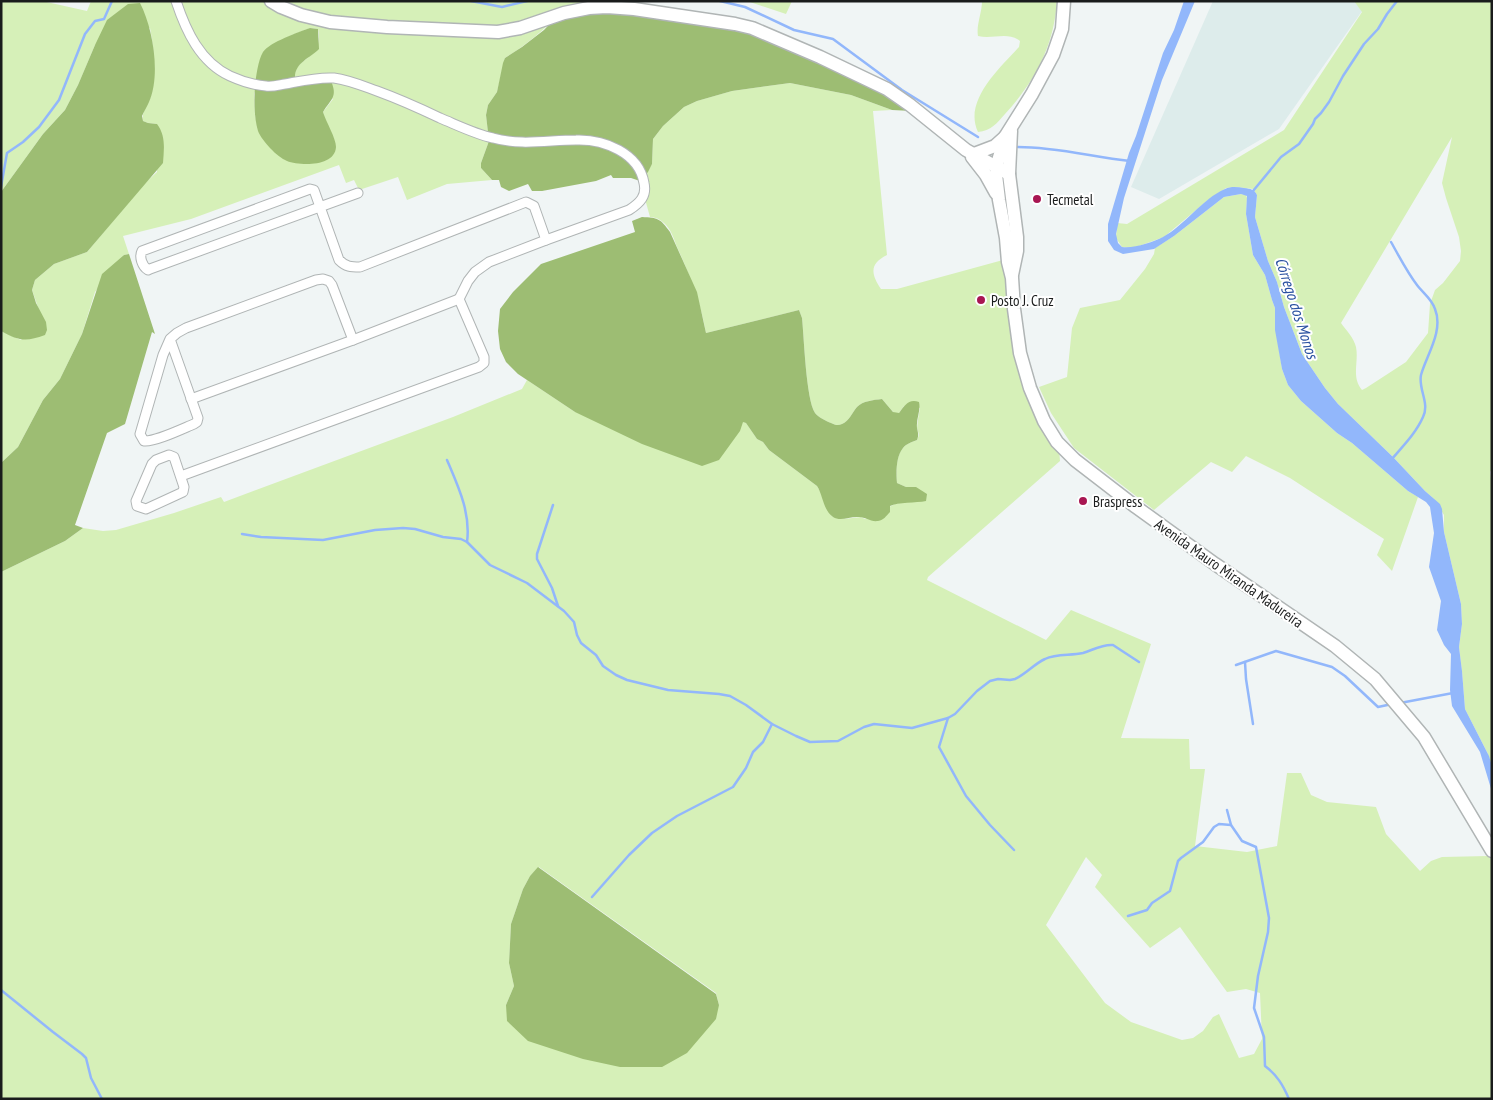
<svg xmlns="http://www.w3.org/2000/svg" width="1493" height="1100" font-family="'PT Sans Narrow',sans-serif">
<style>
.built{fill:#ddeceb}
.green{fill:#d6f0b8;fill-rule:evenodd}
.forest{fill:#9dbd73}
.water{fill:#92b7fb}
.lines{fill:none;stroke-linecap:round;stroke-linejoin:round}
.stream{stroke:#92b7fb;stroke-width:2.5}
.street-casing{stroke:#b0b5b5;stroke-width:11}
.secondary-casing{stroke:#b0b5b5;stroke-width:15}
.street{stroke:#fff;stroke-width:9}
.secondary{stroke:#fff;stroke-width:12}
.poi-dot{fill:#a81652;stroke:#fff;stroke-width:2}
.labels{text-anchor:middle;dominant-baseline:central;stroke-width:4;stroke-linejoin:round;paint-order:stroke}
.poi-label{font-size:15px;fill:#1a1c1c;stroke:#fff;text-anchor:start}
.street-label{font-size:15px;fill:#1a1c1c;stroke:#fff}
.water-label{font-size:16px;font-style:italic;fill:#2b52a1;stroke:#fff}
</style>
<rect width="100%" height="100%" fill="#f0f5f5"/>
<path class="built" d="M1213,1H1365L1367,4L1279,129L1159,199L1131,187Z"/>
<g class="green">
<path d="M1,1H42L87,11L91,1H639L640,8L559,14C542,32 526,45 505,58L497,92L488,105L486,115L489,141L481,163V168L492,180L447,184L407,200L398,177L359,190L354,180L346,183L339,165L191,219L123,236L129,254L124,255L95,292L82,334L60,379L43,400L18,447L1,463V331L21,340L39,310L32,290L35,280L54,264L87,252L143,185L157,172V124L148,123L143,121C141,111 150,102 152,92C156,70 154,49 150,28L95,45L78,85L65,110L43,134L1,192ZM310,28L318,29C325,61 293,56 295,78H302L333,99L323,112L325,121L331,133L259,132L255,115L254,94L271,46L292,35Z"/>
<path d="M747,1H792L786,14Z"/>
<path d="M982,1H1057C1054,46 1035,81 1005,114C997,123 991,131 978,132C963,101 1000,68 1019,47L1020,41C1007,31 992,40 978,36C976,25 982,13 982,1Z"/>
<path d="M1354,1H1492V469L1490,472L1492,485V766L1487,752L1465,709L1462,671L1459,647L1462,624L1461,604L1444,532V515L1434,499L1425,491L1393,457L1338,404L1325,388L1302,354L1284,307L1277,282L1268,261L1255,217L1257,195L1253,189L1236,187L1226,188L1208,200L1164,237L1139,246L1131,248L1122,247L1116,238L1117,223L1127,224L1284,130L1362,12ZM1452,137L1442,183L1446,198L1459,237L1461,251L1460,261L1443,283L1435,290L1430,304L1428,333L1406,362L1366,388L1362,390C1351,377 1359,362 1356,347C1354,338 1346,330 1341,323Z"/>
<path d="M790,83L851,95L892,110L873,111L887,255C869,264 871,274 881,289H897L1003,260L1013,339L1059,449L1060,461L928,577L927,580L1046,640L1071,610L1151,644L1121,738L1189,739L1190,769H1205L1195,846L1247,852L1277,846L1287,773H1301L1311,795L1327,802L1376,807L1386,834L1420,871L1431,861L1442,857L1488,856L1492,860V1099H1V572L65,541L83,528L103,531L116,530L174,513L221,497L224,502L453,417L522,389L527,380L575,412L742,421L746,423L757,439L763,442L769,450L817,486C824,496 824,508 833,517L844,519L861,517L865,519L895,504L899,503L916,487H906L897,483C896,472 896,456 903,448C906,444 912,442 917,440L919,435L917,428L918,419L920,408L904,406L899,413H894L882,399C873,400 863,401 857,407C852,413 849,421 842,424C838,426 835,425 831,423C826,421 818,417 815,413C806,399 804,337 802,318L799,310L706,333C701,304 690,275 677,247C674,239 671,229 664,223C660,219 655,217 650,217L640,181L652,164L653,139L663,126L684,107L697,101L732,91ZM1086,857L1102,875L1095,887L1150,948L1180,927L1227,992L1246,989L1260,993L1262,1039L1254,1054L1239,1058L1219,1014L1213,1017L1203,1031L1193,1038L1182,1040L1131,1022L1105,1003L1046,925ZM539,867L716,993L719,1005H506L514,986L509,963L511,924L523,889L530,876Z"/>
<path d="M1241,194L1246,195L1247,198L1246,214L1253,255L1265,275L1272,300L1275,308V324L1282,369L1288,385L1301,401L1337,433L1352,443L1408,491L1418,497L1392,571L1377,555L1384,539L1290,478L1246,456L1232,472L1211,462L1154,510L1074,448L1051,413L1039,387L1067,377L1072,328L1080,308L1120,300L1145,269L1154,254L1155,248L1174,236L1224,197Z"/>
</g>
<g class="forest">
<path d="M140,3C153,28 161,75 149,102C147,107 144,111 142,116L143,121L148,123L157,124C166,136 164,149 163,163L87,252L54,264L35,280L32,290L36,303L46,322L47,330L45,335C26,342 19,341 1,331V192L43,134L65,110L78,85L95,45L107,20L128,4Z"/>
<path d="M640,8L641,16L671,18L743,30L810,56L907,107L912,111L892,110L851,95L790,83L732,91L697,101L684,107L663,126L653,139L652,164L648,172L640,181L631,178H613L611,175L596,181L542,191H532L528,184L509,191L501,187L499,180H492L481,168V163L489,141L486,115L488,105L497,92L503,63L505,58L522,47L544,30L559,14Z"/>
<path d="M310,28L318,29L319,49C310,58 295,63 295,77L331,81C338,97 331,99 323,112C326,122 336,138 336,147C335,167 300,166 287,161C277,157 262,141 258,131C254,117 254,100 255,86C256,77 258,60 263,52C270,42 299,32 310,28Z"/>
<path d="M642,217C658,218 660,218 670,232L697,292L706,333L799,310L802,318C804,337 806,399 815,413C818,417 826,421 831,423C835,425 838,426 842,424C849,421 852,413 857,407C863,401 873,400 882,399L893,412L899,413C904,406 909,398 919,402C921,411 916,418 917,428C918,433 919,435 917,440C912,442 906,444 903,448C896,456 896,473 897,483L906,487H916L927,494L926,501C916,503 898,502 890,506V512C886,516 884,520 878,521C870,522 866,517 859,517C850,516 841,522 833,517C823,510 823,495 817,486L769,450L763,442L757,439L746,423L743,422L740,431L719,460L702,466L642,444L575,412L518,374L506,362L500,349L498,331L500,309L513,292L541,264L635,232L632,221Z"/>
<path d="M129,254L155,334L152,332L125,424L107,433L75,525L83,528L65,541L1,572V463L18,447L43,400L60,379L82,334L102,274L124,255Z"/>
<path d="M538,867L716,994L719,1005L716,1019L687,1053L662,1067H620L583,1059L528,1041L507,1021L506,1005L514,986L509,963L511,924L523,889L530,876Z"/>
</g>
<path class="water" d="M1184,1H1195L1162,80L1124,198L1116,234L1118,243L1122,247C1133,249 1153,242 1163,237C1185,225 1202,199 1225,189C1231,186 1238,187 1244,188C1251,189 1254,189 1257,195L1255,217L1268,261L1277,282L1284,307L1302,354L1325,388L1338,404L1393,457L1425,491L1440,504L1442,509L1444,532L1461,604L1462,624L1459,647L1462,671L1465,709L1489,756L1492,766V792L1480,752L1452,706L1450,690L1451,654L1444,645L1437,630L1441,601L1429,567L1434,533L1430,507L1426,502L1408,491L1352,443L1337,433L1301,401L1288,385L1282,369L1275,330V308L1272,300L1265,275L1253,255L1246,214L1247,196L1241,194L1224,197L1174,236L1154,249L1123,254L1114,250L1108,241V224L1129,153L1136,136L1163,53L1174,30Z"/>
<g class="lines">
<g class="stream">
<path d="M471,1L502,7L527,1"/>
<path d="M720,1L745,7L794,30L833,39L902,90L978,137"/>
<path d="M1018,147C1057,147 1092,157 1130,161"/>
<path d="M1,187L7,153L23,142L39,127L59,100L85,34L95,21L104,19L112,1"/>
<path d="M1253,191L1281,157L1299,144L1313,124L1315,119L1321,113L1329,102L1343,76L1364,44L1378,29L1387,14L1397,1"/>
<path d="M1391,242C1399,256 1407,272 1417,285C1423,293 1432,299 1435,309C1444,331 1426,356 1421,375C1418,389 1430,403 1423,417C1416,433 1403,446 1391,460"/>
<path d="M447,460C458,486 471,513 467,542"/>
<path d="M553,505L537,554V559L552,588L558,606"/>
<path d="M242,534L261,537L323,540L375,530L403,528L415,529L443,537L461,539L467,542L490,565L527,583L564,611L574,622L577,635L581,643L596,655L603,666L616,675L627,680L668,690L719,694L730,696L746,705L772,724L796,736L810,742L838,741L864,727L874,724L912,728L948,718L955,714L977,691L990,681L998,679L1010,680L1015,679C1026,674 1034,664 1045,659C1057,653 1070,656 1083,653C1093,650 1102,644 1113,645L1139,662"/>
<path d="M1245,662L1246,679L1253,724"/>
<path d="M1236,665L1276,651L1332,667L1345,676L1378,707L1392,704"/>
<path d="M1400,703L1453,693"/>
<path d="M948,718L939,747L966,796L990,825L1014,850"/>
<path d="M1227,810L1231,825L1242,841L1256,847L1269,918L1268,932L1258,976L1254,1008L1264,1037L1265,1066C1277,1075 1283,1085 1289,1099"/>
<path d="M592,897L629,855L652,833L677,816L733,787L746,768L753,752L763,742L772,724"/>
<path d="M1128,916L1147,910L1152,903L1170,891L1178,861L1181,858L1203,842L1214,827L1219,824L1231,825"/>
<path d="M1,990L53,1032L82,1054L86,1058L91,1078L102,1099"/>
</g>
<defs>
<g id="street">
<path d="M176,1C186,31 200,62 230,76C241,81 254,85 266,86C272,87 279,85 285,84C301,81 317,77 334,78C349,80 363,86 377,91C399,99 419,108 440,118C457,125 475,134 493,138C521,146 549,140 576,140C604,139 639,153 644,183C647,196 640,203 629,210L546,240L489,262L475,272L468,281L459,299"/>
<path d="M358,193L150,269L148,270C142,266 139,257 142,251L310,189L314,190L339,260C346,267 351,267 360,267L526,202L534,206L546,240"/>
<path d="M170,339L198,418L197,422L194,424C182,429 155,442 144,441L140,434L163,355L170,339L177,333L186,328L316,280L323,279L329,281L332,285L353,340"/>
<path d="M191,399L353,340L459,299"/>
<path d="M169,455L174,457L184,487L183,492L146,509L137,506L136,501L152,464L156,460Z"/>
<path d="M181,476L479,367L484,363V357L459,299"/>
</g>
<g id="secondary">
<path d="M271,1L281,7L301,15L330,22L387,27L498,32L520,28L564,13L589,8L607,7L634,9L735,24L752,28L820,57L887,89L910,105L966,150L1009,174"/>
<path d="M1064,1L1062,29L1053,55L1032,94L1005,137L998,161L996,175L999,200L1006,238L1008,262L1012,278L1014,309L1020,353L1030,388L1044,421L1057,442L1075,460L1136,507L1215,564L1335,646L1375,679L1424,737L1492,851"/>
<path d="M1011,131L1009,174L1017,237V251L1012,275"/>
<path d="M974,154L995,146L1005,137"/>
<path d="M972,157L986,175L996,193"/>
</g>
</defs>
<use href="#street" class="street-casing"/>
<use href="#secondary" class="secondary-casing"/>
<use href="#street" class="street"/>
<use href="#secondary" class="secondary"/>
</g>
<g class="poi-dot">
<circle cx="1037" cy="199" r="5"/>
<circle cx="981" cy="300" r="5"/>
<circle cx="1083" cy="501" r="5"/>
</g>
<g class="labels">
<g class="poi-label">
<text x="1047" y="199">Tecmetal</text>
<text x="991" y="300">Posto J. Cruz</text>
<text x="1093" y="501">Braspress</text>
</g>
<g class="street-label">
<text transform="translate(1229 573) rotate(35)">Avenida Mauro Miranda Madureira</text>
</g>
<g class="water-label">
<text transform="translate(1297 308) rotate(72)">Córrego dos Monos</text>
</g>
</g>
<rect width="1493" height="1100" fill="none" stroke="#1a1c1c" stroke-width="5"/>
</svg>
